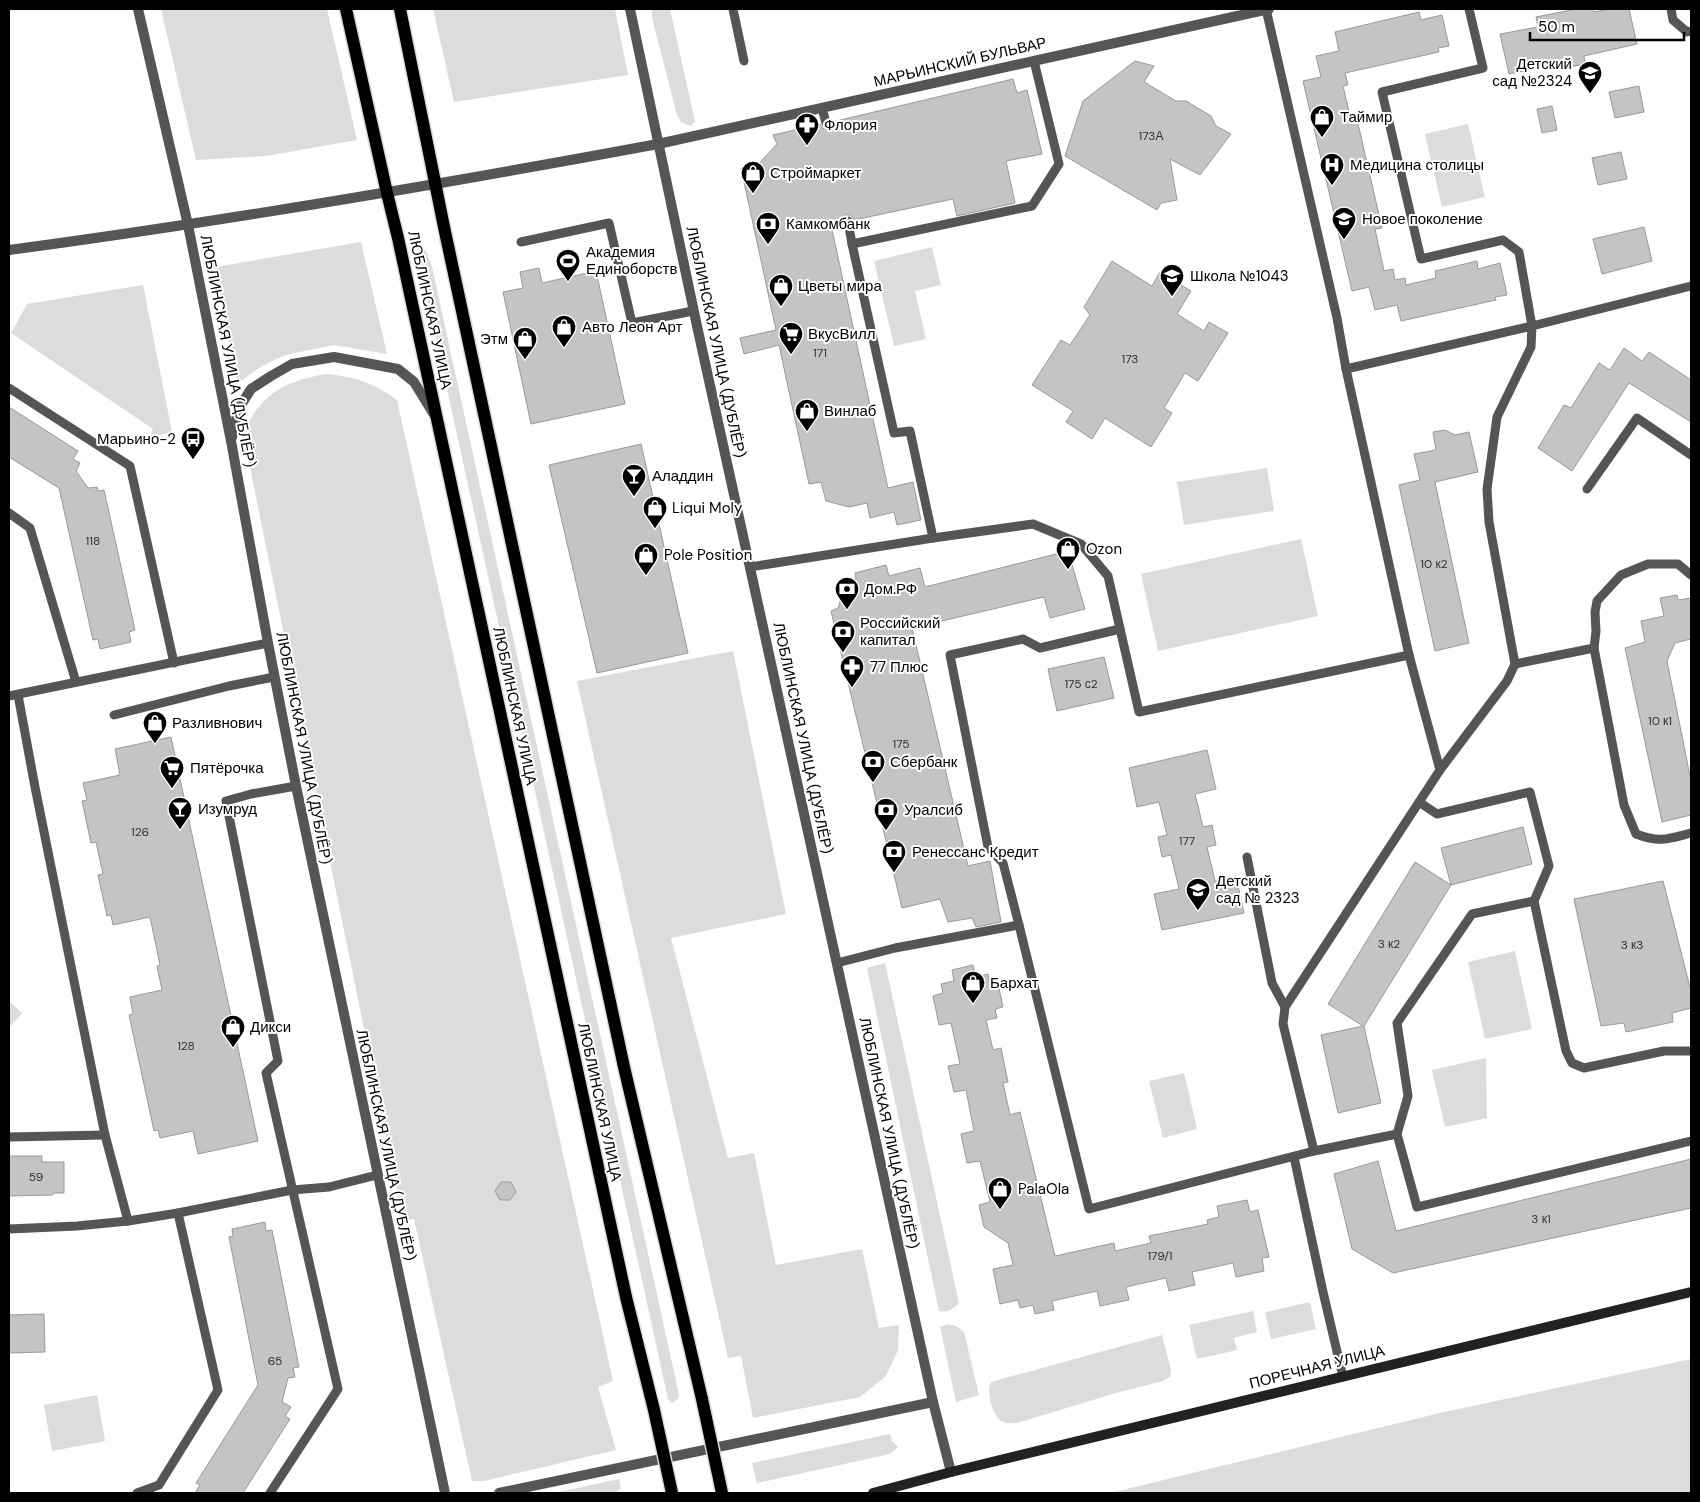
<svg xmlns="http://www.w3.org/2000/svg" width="1700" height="1502" font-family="'DM Sans',sans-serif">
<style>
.green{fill:#dcdcdc}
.building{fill:#c4c4c4;stroke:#999}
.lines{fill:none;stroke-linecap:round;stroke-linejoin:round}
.primary-casing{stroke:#dbdbdb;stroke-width:15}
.service{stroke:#555;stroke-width:9}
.minor{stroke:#555;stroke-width:10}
.tertiary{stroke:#555;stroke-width:10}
.secondary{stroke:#222;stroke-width:10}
.primary{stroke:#000;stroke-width:12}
.primary-bridge-casing{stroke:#dbdbdb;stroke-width:15;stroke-linecap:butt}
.primary-bridge{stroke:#000;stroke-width:12}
.labels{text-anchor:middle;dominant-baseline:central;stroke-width:4;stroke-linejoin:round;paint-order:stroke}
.number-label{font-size:12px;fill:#313131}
.street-label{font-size:15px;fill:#000;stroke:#fff}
.poi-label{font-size:15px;fill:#000;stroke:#fff;text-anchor:start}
</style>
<rect width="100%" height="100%" fill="#fff"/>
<g class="green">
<path d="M161,9H327L357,140L266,156L196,160Z"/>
<path d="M433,9H615L628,75L454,102Z"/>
<path d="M653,9H670L695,122L691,126L681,122L677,115L652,18V11Z"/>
<path d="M1468,124L1485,197L1442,207L1425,134Z"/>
<path d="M361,242L387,354L334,345L285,355L262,366L237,384L215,267Z"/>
<path d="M422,246L427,253L432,267L679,1395L678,1399L672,1403L668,1399L418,256L417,247Z"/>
<path d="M932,247L941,285L915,291L926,339L894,346L874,261Z"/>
<path d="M143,285L172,432L149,438L153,429L11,333L27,304Z"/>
<path d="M326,374C356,377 372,382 397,400L613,1381L598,1387L616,1450L484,1481H472L414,1219L403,1221L243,433C247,426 250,419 255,412C272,387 298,379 326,374Z"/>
<path d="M1267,468L1274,511L1184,525L1177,482Z"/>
<path d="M1301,539L1318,616L1158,651L1141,574Z"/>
<path d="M733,651L786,914L671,938L728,1158L754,1153L776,1265L862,1249L879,1328L899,1325L898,1350L886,1376L860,1397L753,1418L741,1356L728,1358L577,681Z"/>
<path d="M1515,951L1532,1029L1485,1039L1468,962Z"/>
<path d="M885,963L959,1303C953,1309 948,1313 939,1311L867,968Z"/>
<path d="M9,1001L22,1013L9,1028Z"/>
<path d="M1486,1058L1487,1118L1445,1127L1432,1070Z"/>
<path d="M1184,1073L1197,1129L1163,1138L1149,1081Z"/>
<path d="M1310,1302L1316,1329L1271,1339L1265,1312Z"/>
<path d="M1253,1311L1257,1332L1234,1338L1237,1350L1197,1359L1189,1325Z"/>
<path d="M948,1324L956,1326L964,1332L979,1395L956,1402L940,1327Z"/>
<path d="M1162,1335L1171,1370L1170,1377L1163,1381L1116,1393L1017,1423C1012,1423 1006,1424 1001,1421C992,1414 986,1392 991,1382Z"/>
<path d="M1691,1359V1493H1110L1440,1413Z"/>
<path d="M97,1395L105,1441L52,1451L44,1405Z"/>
<path d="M890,1434L892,1441L898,1447L890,1454L757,1483L752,1463Z"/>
<path d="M619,1479L621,1488L615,1493H554Z"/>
</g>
<g class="building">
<path d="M1576,9H1593L1594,12L1609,9H1629L1637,44L1584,56L1585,64L1564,68L1563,63L1509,74L1500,34L1538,27L1536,17Z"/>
<path d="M1419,12L1421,20L1442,15L1449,46L1438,48L1439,52L1345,73L1348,85L1343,86L1350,116L1356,115L1382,228L1375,229L1384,271L1393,269L1395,280L1405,278L1406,285L1436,278L1435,271L1477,261L1478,269L1500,263L1507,295L1495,297L1496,300L1401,321L1397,305L1375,310L1369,287L1352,291L1303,81L1321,77L1316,56L1339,51L1335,32Z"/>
<path d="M1135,61L1154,66L1144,82L1176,101H1186L1211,116L1216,126L1231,134L1200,175L1170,159L1177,200L1161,203L1157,210L1065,156L1083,101Z"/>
<path d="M1013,79L1017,93L1027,90L1042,154L1006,161L1015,203L957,216L953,199L854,220L851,215H846L842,218V222L831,225L888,488L913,482L921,520L897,525L894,512L870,518L867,503L849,507L826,501L821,482L809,484L779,345L744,354L740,338L776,330L741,168H755L777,144L773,135L820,124L822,128L827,129L831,127L832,122Z"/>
<path d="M1639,86L1644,112L1615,118L1609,92Z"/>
<path d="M1552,106L1557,130L1542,133L1537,109Z"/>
<path d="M1621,152L1627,179L1598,185L1592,158Z"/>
<path d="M1644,227L1652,261L1602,274L1593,239Z"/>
<path d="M1112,261L1152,286L1160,272L1191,291L1177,314L1204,331L1209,322L1228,333L1198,381L1185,373L1164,408L1172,413L1151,447L1105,418L1092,439L1066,422L1073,411L1032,385L1061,340L1070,345L1090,315L1084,307Z"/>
<path d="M539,268L542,283L596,271L625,404L531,424L503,292L523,288L520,272Z"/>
<path d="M1624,348L1642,361L1649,352L1691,380V422L1629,383L1572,471L1538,448L1564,405L1571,408L1599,363L1610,370Z"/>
<path d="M9,407L78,451L73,459L80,463L76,471L88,488L97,487L98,491L104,490L135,630L129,632L131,642L100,649L98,639L93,640L59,488L9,457Z"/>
<path d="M1445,430L1455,435L1469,432L1478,472L1435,482L1469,643L1435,651L1399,485L1420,480L1414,454L1436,450L1433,432Z"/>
<path d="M641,444L688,653L597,673L549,465Z"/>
<path d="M1068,551L1085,609L1050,618L1044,597L912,628L968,866L990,861L1001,922L976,927L972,918L948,922L940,899L902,908L831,611L838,608L843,592L856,579L855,573L886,565L889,576L920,568L925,587Z"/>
<path d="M1677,595L1678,600L1691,598V639L1675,643L1667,661L1691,781V815L1662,822L1625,648L1645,642L1641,621L1664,616L1660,598Z"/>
<path d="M1104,657L1114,698L1057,711L1048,669Z"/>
<path d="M171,737L258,1141L198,1154L193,1131L160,1138L158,1130L154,1131L129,1015L133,1014L130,997L162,990L157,966L160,965L150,917L113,925L111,915L107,916L98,875L103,874L96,842L91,843L82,801L87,800L83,783L120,775L115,749Z"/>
<path d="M1207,750L1216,789L1195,794L1203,827L1212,825L1216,845L1207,847L1215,881L1236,876L1244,913L1162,930L1154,894L1179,889L1171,855L1162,857L1158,837L1167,835L1159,802L1137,807L1129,768Z"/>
<path d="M1523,827L1532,864L1451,885L1441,848Z"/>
<path d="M1415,862L1451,885L1364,1026L1381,1103L1338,1113L1321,1035L1363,1026L1328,1004Z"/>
<path d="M1663,881L1691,991V1008L1672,1013L1673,1022L1626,1032L1624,1023L1601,1026L1574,899Z"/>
<path d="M973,965L976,977L988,974L989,981L997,979L1003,1007L995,1009L997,1018L986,1020L993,1050L1001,1048L1008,1082L1003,1083L1010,1115L1020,1112L1055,1256L1114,1243L1115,1251L1151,1243L1149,1236L1208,1224L1207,1220L1219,1217L1217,1206L1247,1200L1250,1212L1258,1210L1269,1257L1262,1258L1264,1271L1236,1277L1233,1263L1192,1272L1195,1285L1169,1291L1166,1278L1126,1287L1129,1300L1100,1306L1097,1291L1052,1301L1054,1310L1035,1314L1033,1305L1020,1308L1018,1300L1000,1304L993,1269L1013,1265L1008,1243L984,1227L979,1205L990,1202L980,1161L967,1163L961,1134L974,1131L966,1090L954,1092L948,1066L960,1064L951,1023L939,1025L933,996L943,993L941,984L954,981L952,970Z"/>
<path d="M9,1156H42V1162H64V1193H53V1195L9,1196Z"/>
<path d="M1691,1159V1208L1393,1273L1352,1249L1334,1174L1378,1161L1396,1231Z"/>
<path d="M501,1182H511L516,1192L510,1200H500L495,1191Z"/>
<path d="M265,1222L266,1231L272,1230L299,1367L293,1368L295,1377L288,1378L282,1402L291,1407L285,1416L290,1419L243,1493H195L200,1485L196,1483L258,1385L229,1237L233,1236L232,1229Z"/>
<path d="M44,1314L45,1352L9,1353V1315Z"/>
</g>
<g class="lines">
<defs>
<g id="primary">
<path d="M346,9L387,193L398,238L626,1297L654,1410"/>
<path d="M400,9L444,227L624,1067L702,1399"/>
</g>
</defs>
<use href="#primary" class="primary-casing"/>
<g class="service">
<path d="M733,9L744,61"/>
<path d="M1469,9L1483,68L1382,92L1421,259L1503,240L1519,252L1532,326L1691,286"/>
<path d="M1671,9L1673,20L1687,32L1691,31"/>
<path d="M822,108L826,123"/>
<path d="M848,221L852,244"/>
<path d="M521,242L609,223L632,323L693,311"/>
<path d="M9,388L130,466L174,663"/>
<path d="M1587,489L1637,418L1691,455"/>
<path d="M9,513L30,528L76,682"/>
<path d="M933,538L1033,524L1081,544L1108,576L1139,712L1409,655L1346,369L1337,318L1266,9"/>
<path d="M750,567L933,538L910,431L894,433L852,244L1032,206L1059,164L1034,61"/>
<path d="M1594,648L1624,805L1636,834C1660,843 1668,839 1691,833"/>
<path d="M1409,655L1440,770"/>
<path d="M1515,664L1594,648L1596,631L1595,612L1597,601L1621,575L1648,564H1678L1691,575"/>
<path d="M18,695L35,787L105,1135L128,1221"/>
<path d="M9,696L268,643"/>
<path d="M114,715L229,686L274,677"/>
<path d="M1247,857L1272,983L1285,1007"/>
<path d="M1534,901L1566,1051L1572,1063L1584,1068L1664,1051H1691"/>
<path d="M1019,925L1003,863L988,847L950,655L1023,639L1040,648L1120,629"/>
<path d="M837,963L895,948L1019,925L1089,1209L1314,1151L1397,1134L1408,1096L1397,1023L1472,914L1534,901L1549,866L1530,792L1437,814L1419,802"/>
<path d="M1397,1134L1417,1207L1691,1141"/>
<path d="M9,1137L105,1135"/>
<path d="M1314,1151L1283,1024L1285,1007L1440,770L1507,681L1515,664L1489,522L1487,489L1497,417L1531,347L1532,326L1346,369"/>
<path d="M1294,1157L1323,1292L1343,1377"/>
<path d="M9,1229L77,1226L128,1221L178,1213L292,1190L329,1187L377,1175"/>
<path d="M137,1493L159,1485L218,1390L178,1213"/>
<path d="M270,1493L338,1389L266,1073L278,1061L226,801L251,794L296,786"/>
</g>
<g class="minor">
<path d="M658,144L1269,9"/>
<path d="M499,1493L933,1402"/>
</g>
<g class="tertiary">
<path d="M138,9L188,225L231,441L268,643L296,786L445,1493"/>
<path d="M630,9L697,326L933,1402L951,1472"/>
<path d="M9,250C226,221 442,184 658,144"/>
<path d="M232,437L239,408L251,389L271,376L292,364L334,357L398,369L414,382L433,413"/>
</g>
<path class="secondary" d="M873,1493L951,1472L1691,1292"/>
<use href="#primary" class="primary"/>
<defs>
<g id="primary-bridge">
<path d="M702,1399L722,1493"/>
<path d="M654,1410L672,1493"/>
</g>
</defs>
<use href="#primary-bridge" class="primary-bridge-casing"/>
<use href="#primary-bridge" class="primary-bridge"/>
</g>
<defs>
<symbol id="school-pin" viewBox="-11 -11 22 30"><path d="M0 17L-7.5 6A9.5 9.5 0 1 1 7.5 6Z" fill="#000" stroke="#fff"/><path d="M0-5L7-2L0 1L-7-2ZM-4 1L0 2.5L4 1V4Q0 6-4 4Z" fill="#fff"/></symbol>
<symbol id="shop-pin" viewBox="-11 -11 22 30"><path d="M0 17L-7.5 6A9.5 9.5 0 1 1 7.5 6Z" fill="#000" stroke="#fff"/><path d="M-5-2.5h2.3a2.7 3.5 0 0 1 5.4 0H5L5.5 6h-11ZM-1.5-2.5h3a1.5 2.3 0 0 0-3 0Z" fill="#fff"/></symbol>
<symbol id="pharmacy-pin" viewBox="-11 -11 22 30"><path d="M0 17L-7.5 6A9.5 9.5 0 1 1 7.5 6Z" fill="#000" stroke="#fff"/><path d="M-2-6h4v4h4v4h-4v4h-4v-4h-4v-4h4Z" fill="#fff"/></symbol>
<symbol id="hospital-pin" viewBox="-11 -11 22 30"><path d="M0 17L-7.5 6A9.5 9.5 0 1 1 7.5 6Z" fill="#000" stroke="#fff"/><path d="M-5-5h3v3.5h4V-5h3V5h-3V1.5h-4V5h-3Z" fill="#fff"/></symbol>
<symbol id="bank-pin" viewBox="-11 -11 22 30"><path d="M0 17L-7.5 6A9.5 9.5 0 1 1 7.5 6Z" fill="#000" stroke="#fff"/><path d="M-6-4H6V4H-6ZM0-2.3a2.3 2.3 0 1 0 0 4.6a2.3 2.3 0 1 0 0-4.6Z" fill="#fff"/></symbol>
<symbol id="stadium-pin" viewBox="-11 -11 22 30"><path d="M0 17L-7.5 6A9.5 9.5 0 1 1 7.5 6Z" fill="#000" stroke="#fff"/><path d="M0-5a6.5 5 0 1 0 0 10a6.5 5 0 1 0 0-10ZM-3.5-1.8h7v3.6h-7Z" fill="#fff"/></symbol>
<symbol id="supermarket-pin" viewBox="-11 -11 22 30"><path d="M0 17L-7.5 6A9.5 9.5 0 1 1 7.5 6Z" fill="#000" stroke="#fff"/><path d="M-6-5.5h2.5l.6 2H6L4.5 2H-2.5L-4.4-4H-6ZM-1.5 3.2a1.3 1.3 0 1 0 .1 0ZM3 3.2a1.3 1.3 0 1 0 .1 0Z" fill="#fff"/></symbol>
<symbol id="bus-pin" viewBox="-11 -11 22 30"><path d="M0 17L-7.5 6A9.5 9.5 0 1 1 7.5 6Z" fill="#000" stroke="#fff"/><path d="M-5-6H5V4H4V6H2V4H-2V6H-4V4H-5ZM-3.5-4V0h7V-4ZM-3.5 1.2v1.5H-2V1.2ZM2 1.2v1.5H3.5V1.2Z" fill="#fff"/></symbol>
<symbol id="bar-pin" viewBox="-11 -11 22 30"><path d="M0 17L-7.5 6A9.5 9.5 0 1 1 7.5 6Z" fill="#000" stroke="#fff"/><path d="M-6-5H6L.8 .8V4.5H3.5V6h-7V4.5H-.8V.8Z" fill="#fff"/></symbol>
</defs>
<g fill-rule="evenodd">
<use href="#school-pin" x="1576" y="59" width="28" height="38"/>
<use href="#shop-pin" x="1308" y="103" width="28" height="38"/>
<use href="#pharmacy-pin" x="793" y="111" width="28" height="38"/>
<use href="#hospital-pin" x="1318" y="151" width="28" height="38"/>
<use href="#shop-pin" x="739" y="159" width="28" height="38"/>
<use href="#school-pin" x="1330" y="205" width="28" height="38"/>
<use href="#bank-pin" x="754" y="210" width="28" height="38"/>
<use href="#stadium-pin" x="554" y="247" width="28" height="38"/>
<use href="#school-pin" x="1158" y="262" width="28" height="38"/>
<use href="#shop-pin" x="767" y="272" width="28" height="38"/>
<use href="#shop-pin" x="550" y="313" width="28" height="38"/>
<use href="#supermarket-pin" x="777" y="320" width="28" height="38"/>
<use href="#shop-pin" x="511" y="325" width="28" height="38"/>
<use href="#shop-pin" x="793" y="397" width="28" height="38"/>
<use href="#bus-pin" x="179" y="425" width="28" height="38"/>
<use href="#bar-pin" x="620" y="462" width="28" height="38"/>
<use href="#shop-pin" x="641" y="494" width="28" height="38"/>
<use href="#shop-pin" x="1054" y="535" width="28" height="38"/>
<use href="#shop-pin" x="632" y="541" width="28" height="38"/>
<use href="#bank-pin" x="833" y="575" width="28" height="38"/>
<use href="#bank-pin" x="829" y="618" width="28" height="38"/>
<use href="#pharmacy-pin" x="838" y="653" width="28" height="38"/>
<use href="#shop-pin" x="141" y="709" width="28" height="38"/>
<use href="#bank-pin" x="859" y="748" width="28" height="38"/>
<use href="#supermarket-pin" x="158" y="754" width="28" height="38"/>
<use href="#bar-pin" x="166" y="795" width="28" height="38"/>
<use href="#bank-pin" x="872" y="796" width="28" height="38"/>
<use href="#bank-pin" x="880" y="838" width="28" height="38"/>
<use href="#school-pin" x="1184" y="876" width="28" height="38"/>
<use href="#shop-pin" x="959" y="969" width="28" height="38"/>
<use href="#shop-pin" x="219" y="1013" width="28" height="38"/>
<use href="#shop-pin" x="986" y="1175" width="28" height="38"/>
</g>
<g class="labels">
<g class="number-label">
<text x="1151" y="136">173А</text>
<text x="820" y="353">171</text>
<text x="1130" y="359">173</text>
<text x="93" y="541">118</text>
<text x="1434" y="564">10 к2</text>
<text x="1081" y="684">175 с2</text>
<text x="1660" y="721">10 к1</text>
<text x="901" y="744">175</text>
<text x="140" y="832">126</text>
<text x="1187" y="841">177</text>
<text x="1389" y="944">3 к2</text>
<text x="1632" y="945">3 к3</text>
<text x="186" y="1046">128</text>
<text x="36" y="1177">59</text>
<text x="1541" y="1219">3 к1</text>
<text x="1160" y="1256">179/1</text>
<text x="275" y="1361">65</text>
</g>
<g class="street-label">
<text transform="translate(960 62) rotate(-13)">МАРЬИНСКИЙ БУЛЬВАР</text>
<text transform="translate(430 310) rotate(78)">ЛЮБЛИНСКАЯ УЛИЦА</text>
<text transform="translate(716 342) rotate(78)">ЛЮБЛИНСКАЯ УЛИЦА (ДУБЛЁР)</text>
<text transform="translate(228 351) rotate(79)">ЛЮБЛИНСКАЯ УЛИЦА (ДУБЛЁР)</text>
<text transform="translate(515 706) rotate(78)">ЛЮБЛИНСКАЯ УЛИЦА</text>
<text transform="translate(803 738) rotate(78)">ЛЮБЛИНСКАЯ УЛИЦА (ДУБЛЁР)</text>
<text transform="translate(304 748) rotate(79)">ЛЮБЛИНСКАЯ УЛИЦА (ДУБЛЁР)</text>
<text transform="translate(600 1102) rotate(78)">ЛЮБЛИНСКАЯ УЛИЦА</text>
<text transform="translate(889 1133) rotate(78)">ЛЮБЛИНСКАЯ УЛИЦА (ДУБЛЁР)</text>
<text transform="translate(386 1145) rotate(78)">ЛЮБЛИНСКАЯ УЛИЦА (ДУБЛЁР)</text>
<text transform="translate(1317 1367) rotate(-14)">ПОРЕЧНАЯ УЛИЦА</text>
</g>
<g class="poi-label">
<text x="1572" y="64" text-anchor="end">Детский<tspan x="1572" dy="17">сад №2324</tspan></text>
<text x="1340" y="117">Таймир</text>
<text x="824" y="125">Флория</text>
<text x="1350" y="165">Медицина столицы</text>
<text x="770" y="173">Строймаркет</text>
<text x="1362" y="219">Новое поколение</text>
<text x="786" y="224">Камкомбанк</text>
<text x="586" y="252">Академия<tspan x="586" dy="17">Единоборств</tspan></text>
<text x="1190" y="276">Школа №1043</text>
<text x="798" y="286">Цветы мира</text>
<text x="582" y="327">Авто Леон Арт</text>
<text x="808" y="334">ВкусВилл</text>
<text x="508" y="339" text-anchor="end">Этм</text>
<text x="824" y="411">Винлаб</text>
<text x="176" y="439" text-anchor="end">Марьино-2</text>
<text x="652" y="476">Аладдин</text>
<text x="672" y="508">Liqui Moly</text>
<text x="1086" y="549">Ozon</text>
<text x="664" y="555">Pole Position</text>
<text x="864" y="589">Дом.РФ</text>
<text x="860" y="623">Российский<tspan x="860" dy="17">капитал</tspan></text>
<text x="870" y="667">77 Плюс</text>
<text x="172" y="723">Разливнович</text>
<text x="890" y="762">Сбербанк</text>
<text x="190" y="768">Пятёрочка</text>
<text x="198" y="809">Изумруд</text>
<text x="904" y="810">Уралсиб</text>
<text x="912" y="852">Ренессанс Кредит</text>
<text x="1216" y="881">Детский<tspan x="1216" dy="17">сад № 2323</tspan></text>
<text x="990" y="983">Бархат</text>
<text x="250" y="1027">Дикси</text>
<text x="1018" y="1189">PalaOla</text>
</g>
</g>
<rect width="1700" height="1502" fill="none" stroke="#000000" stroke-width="20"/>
<path d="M1530 32v8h154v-8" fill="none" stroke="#000000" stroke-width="2.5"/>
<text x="1538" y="32" font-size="15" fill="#000000" stroke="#ffffff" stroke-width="4" paint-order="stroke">50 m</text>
</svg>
